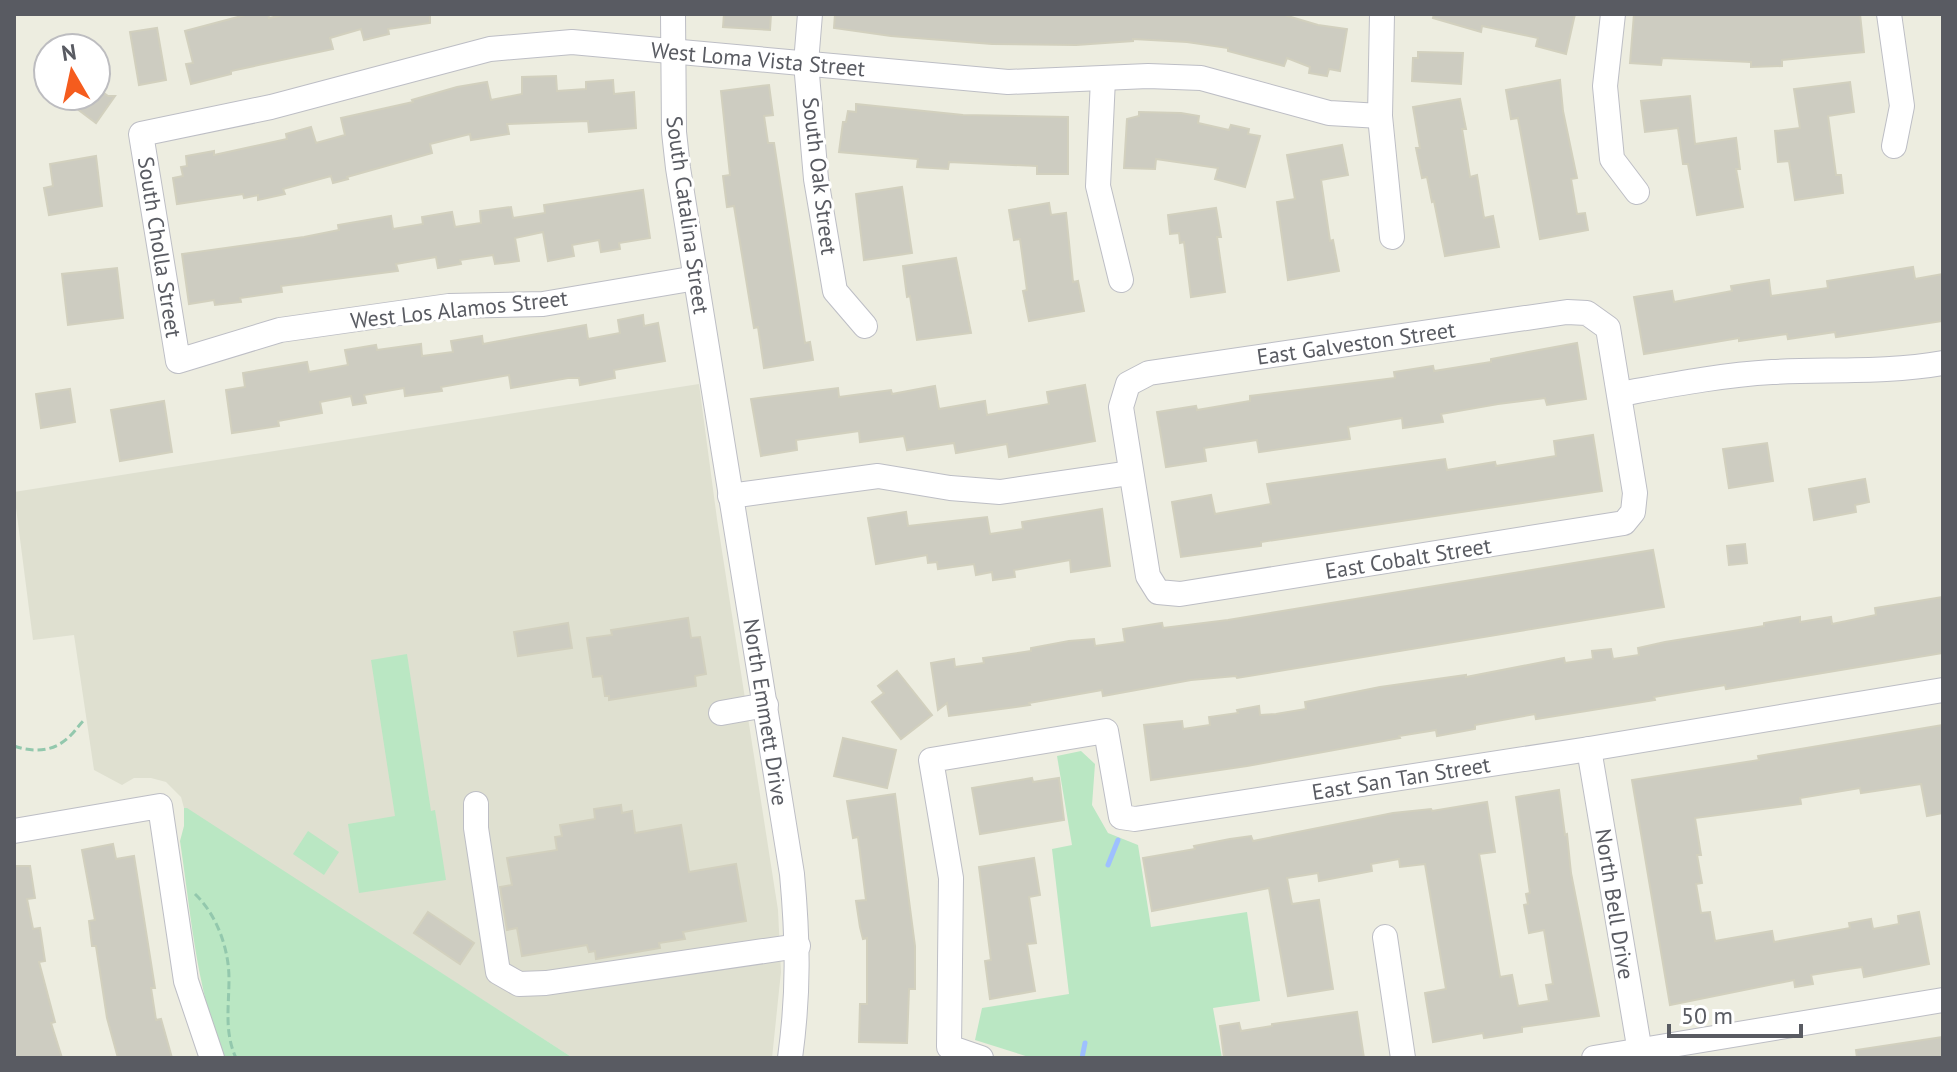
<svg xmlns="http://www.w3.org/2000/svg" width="1957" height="1072" font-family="'PT Sans',sans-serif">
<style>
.education{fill:#dfe0d0}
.green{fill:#bae7c3}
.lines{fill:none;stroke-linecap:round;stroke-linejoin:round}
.stream{stroke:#9ec0ff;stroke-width:5}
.building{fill:#cdccc1;stroke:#d2d0be;stroke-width:2}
.minor-casing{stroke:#bdbec5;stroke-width:26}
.path{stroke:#93c8ad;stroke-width:3;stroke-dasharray:8 4;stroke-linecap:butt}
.minor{stroke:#fff;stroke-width:24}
.labels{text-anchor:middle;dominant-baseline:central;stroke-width:6;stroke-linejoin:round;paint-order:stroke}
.street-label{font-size:22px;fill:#595b62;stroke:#fff}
</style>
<rect width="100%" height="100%" fill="#edede0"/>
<path class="education" d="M699,384L717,519L778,910L781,972L772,1058H573L184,808L181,797L166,782L151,778H134L122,785L94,770L74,635L33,640L14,492Z"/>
<g class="green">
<path d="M407,654L431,811L435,810L446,880L359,893L348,824L395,816L371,660Z"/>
<path d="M1081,751L1095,764L1092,805L1108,833L1138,845L1151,927L1247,912L1260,1001L1213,1008L1222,1058H1032L975,1040L982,1008L1069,994L1052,849L1072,845L1057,756Z"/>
<path d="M184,808H187L573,1058H225C196,991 191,913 180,841L184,826Z"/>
<path d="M308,831L339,852L324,875L293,854Z"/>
</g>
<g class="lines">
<g class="stream">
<path d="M1108,865L1118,840"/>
<path d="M1082,1058L1085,1043"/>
</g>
</g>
<g class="building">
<path d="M249,14H268L269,18L288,14H430V23L388,29L389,34L364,40L361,29L330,38L333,49L231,71V74L191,84L186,64L193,63L185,31Z"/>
<path d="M724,14H771L770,30L723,27Z"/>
<path d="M835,14H1281L1318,25L1347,29L1340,71L1329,69L1327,76L1309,73L1310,67L1287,58L1284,66L1228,51V48L1187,42L1133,39V41L1076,45L992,44L891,36L834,28Z"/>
<path d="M1434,14H1575L1566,54L1536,46L1538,38L1482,26L1481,32L1433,18Z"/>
<path d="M1634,14H1860L1864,52L1782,60V66L1751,67V62L1662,58L1661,65L1630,63Z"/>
<path d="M157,28L166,80L139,85L130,32Z"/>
<path d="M1418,52L1463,53L1461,84L1412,81L1413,58H1418Z"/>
<path d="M556,76L557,91L586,89V82L613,80L614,94L634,92L636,128L589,132L588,121L507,124L509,134L471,140L470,134L430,144L432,153L347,177L348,179L333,183L331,176L283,189L285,194L258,200V195L244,198L243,194L177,204L173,178L183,176L181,167L187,166L186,156L214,151V155L287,139L286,134L311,127L316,143L345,135L341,118L413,102L412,100L457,87L487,82L491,100L522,94V77Z"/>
<path d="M1560,80L1563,111L1577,178L1571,179L1577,214L1585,213L1588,230L1540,239L1518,118L1511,119L1506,90Z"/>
<path d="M1850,82L1854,112L1828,116L1836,175H1841L1843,193L1795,200L1789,161L1778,162L1775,131L1800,128L1794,89Z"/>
<path d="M769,85L773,115L764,116L768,143H774L805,343L810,342L813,360L764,368L758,327L754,328L734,206L727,207L723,176L730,175L721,91Z"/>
<path d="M96,87L108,96H115L96,123L60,96H96Z"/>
<path d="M1690,96L1695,144L1736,138L1740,169H1736L1743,207L1697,215L1688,164H1683L1678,128L1645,132L1641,101Z"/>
<path d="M1460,99L1466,129H1462L1470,177L1477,175L1484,218L1493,216L1499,247L1445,256L1434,201L1432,202L1427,177L1422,178L1416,148H1420L1413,107Z"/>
<path d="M856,104L963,115L1068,117V174H1037V166L949,162L948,169L917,167L918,159L839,152L843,122H846L848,111L856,112Z"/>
<path d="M1139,112L1181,113L1199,116L1198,123L1229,130L1231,125L1249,129L1248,134L1260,136L1245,187L1215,179L1218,168L1156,159L1155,169L1124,168L1127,119L1139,116Z"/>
<path d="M1342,145L1348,175L1321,180L1330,241L1333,240L1339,271L1288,280L1277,202L1295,199L1287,155Z"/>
<path d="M96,156L102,206L49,215L44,188L53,186L50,164Z"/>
<path d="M902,187L912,253L864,260L856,194Z"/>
<path d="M643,190L650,238L619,243L620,249L601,252L599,240L572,245L574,256L548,261L543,232L515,238L519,261L495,264L493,255L460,260L461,264L438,268L436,257L396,264L398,271L281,286L282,292L240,298L241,302L215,305L214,300L189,304L182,254L304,237L339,230L338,225L391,216L393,229L423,224L422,217L452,212L455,227L481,223L480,211L511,207L513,218L545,213L544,205Z"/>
<path d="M1049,203L1051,215L1066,213L1073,282L1078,281L1084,311L1029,321L1023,291L1027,290L1020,239L1014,240L1009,210Z"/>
<path d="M1216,208L1221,237H1217L1225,292L1191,297L1184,242L1180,243L1179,233L1170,234L1168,215Z"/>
<path d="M956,258L971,333L917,340L910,296L907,297L903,266Z"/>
<path d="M1913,267L1915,279L1943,274V321L1836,337L1835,332L1788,339L1787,334L1739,341V338L1644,354L1634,297L1672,291L1674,302L1732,291L1731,286L1769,280L1771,296L1828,288L1827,281Z"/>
<path d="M117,268L123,318L68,325L62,274Z"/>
<path d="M643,315L644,326L658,323L665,361L614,370L615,378L580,385L579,378H568L511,388L509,375L441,387L442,391L405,396L404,388L364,395L366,403L353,405L351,396L320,402L322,413L278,421L279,426L232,433L226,390L245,387L243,373L307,362L309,372L348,365L345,350L376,345L377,350L421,344L422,356L453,352L451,341L482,336L483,344L586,325L588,339L620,333L618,320Z"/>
<path d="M1577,343L1586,399L1547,405L1545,398L1498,404L1441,414L1443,422L1403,428L1402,418L1348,427L1350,439L1259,452L1257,440L1204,448L1206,461L1166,467L1157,412L1196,406L1197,410L1250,401V396L1395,378L1394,372L1433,366L1434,371L1491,362V359Z"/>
<path d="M1085,385L1095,441L1009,457L1007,444L956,453L954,443L907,450L904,436L860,442L859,431L796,440L797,450L761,456L751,399L838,388L839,397L891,390L892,394L935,386L939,409L985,401L987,415L1049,404L1047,392Z"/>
<path d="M70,389L75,422L41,428L36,394Z"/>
<path d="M164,401L172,452L120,461L111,410Z"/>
<path d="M1593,435L1602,491L1261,542V546L1181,557L1172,502L1211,495L1215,514L1271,504L1267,484L1445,459L1447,470L1495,462L1496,466L1556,456L1554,441Z"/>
<path d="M1767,443L1773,481L1729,488L1723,449Z"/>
<path d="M1865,479L1869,502L1855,505L1856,512L1814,520L1809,489Z"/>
<path d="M1102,509L1110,566L1071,572L1070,560L1014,570L1015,577L993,580L992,572L976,575L974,564L938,569L937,562L928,563L927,555L876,564L868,518L906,512L908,526L987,517L990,534L1023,529L1022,522Z"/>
<path d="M1745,544L1747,563L1729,565L1727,546Z"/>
<path d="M1653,550L1664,607L1237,678L1236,676L1191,680L1103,696L1102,690L1029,703L1030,705L949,716L947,703L938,710L931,663L954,659L955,667L984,663L983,658L1031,651V648L1069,641L1094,639L1095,646L1125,642L1123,629L1162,623L1163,628L1228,620Z"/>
<path d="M1943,597V653L1726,689L1725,685L1654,697L1655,700L1536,719L1535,714L1475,725V729L1437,736L1436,730L1399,736L1400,738L1247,766L1151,780L1144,725L1182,721L1183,729L1210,725L1209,717L1238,713L1237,710L1259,706L1260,715L1276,714L1306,709L1305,702L1380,687L1466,675V677L1564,658L1565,663L1593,659L1592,651L1611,649L1613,659L1639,655L1638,648L1665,642L1764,626V623L1800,617V622L1831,617L1832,624L1876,615L1875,608Z"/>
<path d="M688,618L691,638L700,637L706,674L695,676L696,686L609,700V696H605L602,676L593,677L587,638L612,635L611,630Z"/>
<path d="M568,623L572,648L518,656L514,632Z"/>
<path d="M897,671L932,715L901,739L872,702L884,693L878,686Z"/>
<path d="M1943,725V813L1927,816L1921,784L1861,793L1860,788L1800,798L1801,804L1695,818L1701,855H1697L1702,883L1696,884L1701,913L1710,912L1715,941L1772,931L1774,942L1850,928L1849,923L1871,919L1873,929L1899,924L1898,916L1919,912L1929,964L1864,977L1862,967L1841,970L1811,975L1813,984L1795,987L1794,980L1670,1005L1632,780L1759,760L1758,756Z"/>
<path d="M843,738L896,750L887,788L834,776Z"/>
<path d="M1032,778L1033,782L1059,778L1064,820L980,834L972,788Z"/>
<path d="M1559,790L1565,835L1567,834L1571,873L1599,1016L1522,1027V1032L1484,1038L1483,1033L1433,1042L1425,993L1446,989L1425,864L1400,867L1399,859L1371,864L1372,871L1319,881L1318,873L1287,878L1292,904L1319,900L1333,989L1288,996L1269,888L1152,911L1143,858L1195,849L1194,846L1230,839L1251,836L1253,841L1393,813L1431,809L1432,811L1487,802L1495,852L1479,854L1500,977L1512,975L1518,1006L1549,1001L1546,985L1553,984L1544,930L1529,933L1524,905L1528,904L1526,894L1530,893L1516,797Z"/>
<path d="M895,794L915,946V989H909L907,1043L859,1042L860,1004H867V938L863,939L860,927L856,901L866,900L858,837L853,838L847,801Z"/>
<path d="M621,805L622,813L632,811L635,833L681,825L689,872L736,864L746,921L683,932L685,939L659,943L660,948L596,959L595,951L589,952L587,945L522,956L517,928L507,930L500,887L512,885L507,858L557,850L555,837L562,836L560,825L595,819L594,809Z"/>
<path d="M113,844L116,859L134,856L155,988H151L156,1020L161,1019L172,1058H118L107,1018L96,946H92L89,921L95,920L82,850Z"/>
<path d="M1034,858L1040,895L1029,897L1036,943L1027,944L1035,991L990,999L985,961L991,960L979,867Z"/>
<path d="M14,866H30L35,898L27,899L33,929L40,928L45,961L39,962L55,1022L51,1023L62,1058H14Z"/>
<path d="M428,912L474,943L460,964L414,933Z"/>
<path d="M1357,1012L1364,1058H1224L1220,1026L1239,1023L1241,1031L1272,1026V1024Z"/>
<path d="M1943,1037V1058H1857L1856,1050Z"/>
</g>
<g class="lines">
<defs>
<g id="minor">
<path d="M673,14L674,132L678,168L792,874C798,940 799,992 790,1058"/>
<path d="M810,14L806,63L816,179L835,291L865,326"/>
<path d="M1382,14L1380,116L1392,237"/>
<path d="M1613,14L1605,86L1612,159L1637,192"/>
<path d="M1889,14L1902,106L1894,146"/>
<path d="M1103,79L1098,186L1121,280"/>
<path d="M696,278L543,304L449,306L280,330L178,361L141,134L271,107L490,49L572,42L1008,82L1148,76L1201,78L1329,113L1380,116"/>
<path d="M1567,312L1587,313L1608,328L1635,493L1633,512L1624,523L1180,594L1158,592L1148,576L1121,407L1128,384L1149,373Z"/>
<path d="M1620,394C1670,385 1721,375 1772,372C1829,369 1886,373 1943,363"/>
<path d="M730,496L878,476L950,488L1000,492L1130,473"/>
<path d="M721,713L766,705"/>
<path d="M1589,749L1641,1058"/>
<path d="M476,804V828L498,972L519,984L546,983L798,946"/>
<path d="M14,831L160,806L186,981L212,1058"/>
<path d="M1385,937L1403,1058"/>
<path d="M981,1058L949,1047L951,878L931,760L1106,731L1121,817L1135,819L1589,749L1943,690"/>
<path d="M1594,1058L1943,1000"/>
</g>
</defs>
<use href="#minor" class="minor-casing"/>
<g class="path">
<path d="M14,746C34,753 55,752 71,735C76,730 79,725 84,720"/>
<path d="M195,894C217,915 229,949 229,979C229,1006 224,1032 236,1058"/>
</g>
<use href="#minor" class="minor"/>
</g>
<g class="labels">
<g class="street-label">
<text transform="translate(758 59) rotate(5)">West Loma Vista Street</text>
<text transform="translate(820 176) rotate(83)">South Oak Street</text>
<text transform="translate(688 215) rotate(82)">South Catalina Street</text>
<text transform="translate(160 247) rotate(81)">South Cholla Street</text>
<text transform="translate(459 309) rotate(-6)">West Los Alamos Street</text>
<text transform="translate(1356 343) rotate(-8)">East Galveston Street</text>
<text transform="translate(1408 558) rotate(-9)">East Cobalt Street</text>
<text transform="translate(766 712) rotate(81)">North Emmett Drive</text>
<text transform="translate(1401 778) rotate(-9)">East San Tan Street</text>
<text transform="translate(1615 904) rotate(81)">North Bell Drive</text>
</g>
</g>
<rect width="1957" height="1072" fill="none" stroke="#595b62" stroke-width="32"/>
<g transform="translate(72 72) rotate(351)"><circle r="38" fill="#ffffff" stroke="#bdbdc0" stroke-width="2"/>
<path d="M0-6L14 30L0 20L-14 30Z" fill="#f55c1e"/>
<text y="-12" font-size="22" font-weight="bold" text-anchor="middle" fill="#595b62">N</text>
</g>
<path d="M1669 1024v12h132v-12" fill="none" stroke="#595b62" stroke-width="4"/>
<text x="1681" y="1024" font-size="24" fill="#595b62" stroke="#ffffff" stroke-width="6" paint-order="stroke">50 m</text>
</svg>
